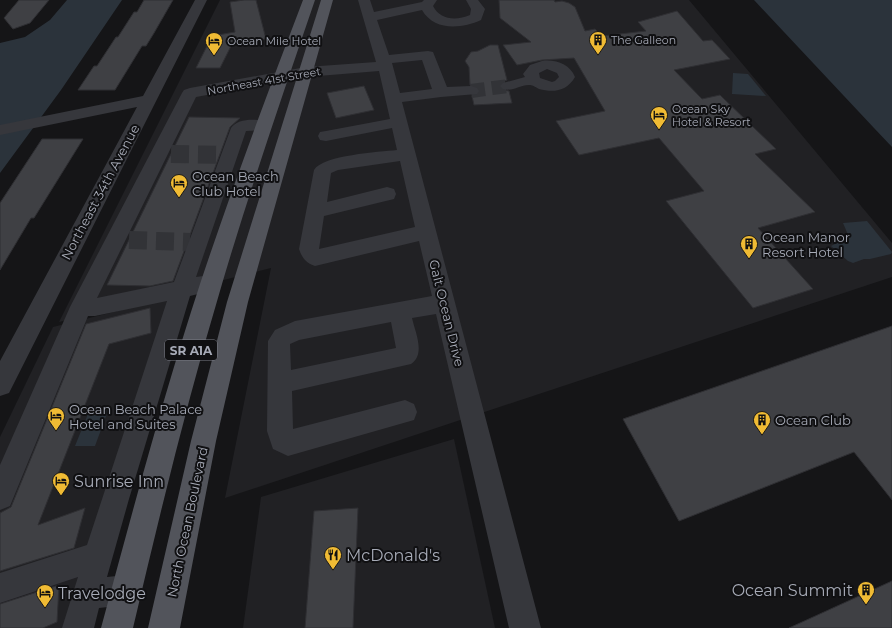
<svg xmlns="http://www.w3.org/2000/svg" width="892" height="628" font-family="Montserrat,sans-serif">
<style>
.built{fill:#212124}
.water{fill:#2b333b}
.building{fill:#3f4044;stroke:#2f2f33}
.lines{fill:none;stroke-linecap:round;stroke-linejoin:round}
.minor-tunnel-far1{stroke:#323337;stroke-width:14;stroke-dasharray:14 7;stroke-linecap:butt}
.minor-tunnel{stroke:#323337;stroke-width:18;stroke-dasharray:18 9;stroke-linecap:butt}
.minor{fill:#36373c;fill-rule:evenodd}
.major{fill:#52545b;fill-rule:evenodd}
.labels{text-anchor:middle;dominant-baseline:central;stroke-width:4;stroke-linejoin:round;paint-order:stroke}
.far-poi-label{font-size:11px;fill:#a7abb7;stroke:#101012;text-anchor:start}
.far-street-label{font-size:11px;fill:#a7abb7;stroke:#101012}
.shield{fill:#101012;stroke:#7a7c86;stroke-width:1}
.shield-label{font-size:12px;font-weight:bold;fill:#a7abb7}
.poi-label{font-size:13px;fill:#a7abb7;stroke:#101012;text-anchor:start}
.street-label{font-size:13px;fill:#a7abb7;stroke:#101012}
.near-poi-label{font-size:16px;fill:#a7abb7;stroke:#101012;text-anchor:start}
</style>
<rect width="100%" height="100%" fill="#151517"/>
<g class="built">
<path d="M220,0H689L892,243V277L225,498L271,268L59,322Z"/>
<path d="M186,294L85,628H0V437L53,327Z"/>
<path d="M454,439L495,628H243L261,497Z"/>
</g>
<g class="water">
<path d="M67,0H122L61,90L0,173V43L25,37L50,20Z"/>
<path d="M754,0H892V147L874,128Z"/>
<path d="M733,73L748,74L766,96L732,94Z"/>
<path d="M867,221L892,252L891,254L870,259H864L853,263L848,261L831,246L849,237L843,223Z"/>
<path d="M109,408L95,446H75L90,409Z"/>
</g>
<g class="building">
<path d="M19,0H49L30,23L13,29L4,18Z"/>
<path d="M144,0H173L154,33L146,46H142L115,90H78L94,66H97L116,37H118L134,12H137Z"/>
<path d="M244,0H256L266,39L237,44L236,36L220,68H196L212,36L235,32L230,2Z"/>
<path d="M499,0H554L555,2L562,1L569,3L575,7L585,31L595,29L602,36L646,31L638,22L677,11L703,41L712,40L730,59L674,70L702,99L720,95L776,149L755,154L815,212L758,228L813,289L753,308L666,201L704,191L659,138L579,155L556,121L605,111L574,58L542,60L517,65L503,45L531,42L500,18Z"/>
<path d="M490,45H498L507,80L502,82L498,86L503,90L509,91L512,103L474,105L472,96L478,95L480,90L477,87L470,85L469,67L465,61L471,52L478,51Z"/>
<path d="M364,86L374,110L336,118L327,93Z"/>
<path d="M189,117L240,118L230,127L173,281L150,286L107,285Z"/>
<path d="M42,139H83L34,218H31L0,270V203Z"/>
<path d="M150,308L151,333L109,344L38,525L85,508L74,548L0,571V513L11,507L86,324Z"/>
<path d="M892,326V500L854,452L679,521L623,419Z"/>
<path d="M358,508L353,628H305L314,511Z"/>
<path d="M892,581V628H789Z"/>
<path d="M59,585L57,622L43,628H0V604Z"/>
</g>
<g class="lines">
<path class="minor-tunnel-far1" d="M471,91L508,86"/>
<g class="minor-tunnel">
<path d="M171,154L225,155"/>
<path d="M129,240L190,242"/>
</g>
<g class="minor">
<path d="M195,0H207L9,393L0,396V361L137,107L0,135V125L143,96Z"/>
<path d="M358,0H370L374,12L422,2L424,0H437L433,6C440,20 456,21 470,15L471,9L466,0H478L485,9L481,20C461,29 434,31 422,10L377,20L389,55L428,51L433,52L447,87L471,86L477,88L479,91L477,94L441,97L402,102L541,628H509L436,314L412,318C415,332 426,354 411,364L292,391L293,429L405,400L414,404L417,412L414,420L288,456L273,449L267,431L268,341L275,330L295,321L432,296L419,241L315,266C306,263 302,258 299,249L314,170C323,155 379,152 397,150L392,128L326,141L320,140L318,136L320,132L326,131L390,119L379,71L306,77L196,97L97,298L174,282L231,128C238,117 259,119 270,122L272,126L270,130L246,131L196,277L211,275L218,277L222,283L218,289L190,296L129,499L107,577L126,575L137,579L141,590L137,601L126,605L99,608L94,628H62L78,577L0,603V573L87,545L167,301L95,316H88L10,506L0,510V465L70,307L182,93L184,90L190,88L306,67L376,62ZM422,60L432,89L400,93L392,63ZM400,161L415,227L319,249L324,216L394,199L396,194L394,189L387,187L327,202L331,173L338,170ZM391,322L396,348L291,370L290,344L299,340Z"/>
<path d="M542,61C555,59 570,64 575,77C567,91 554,93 539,89C537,88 533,85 530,85C521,84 513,92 503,89L500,86L503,83L525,77L523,74L530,65ZM547,69L557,73L559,77L555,81L552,82L540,78L539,73Z"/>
</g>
<g class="major">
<path d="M303,0H315C283,94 250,189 222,284C188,398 160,513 133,628H101C132,513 163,397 200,284C232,188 267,94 303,0Z"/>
<path d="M321,0H333L248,302L216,441L180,628H148L191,441L227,302Z"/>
</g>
</g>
<defs>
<symbol id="building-pin" viewBox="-11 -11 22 30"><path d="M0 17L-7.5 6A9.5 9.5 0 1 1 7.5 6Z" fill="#f0bb34" stroke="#101012"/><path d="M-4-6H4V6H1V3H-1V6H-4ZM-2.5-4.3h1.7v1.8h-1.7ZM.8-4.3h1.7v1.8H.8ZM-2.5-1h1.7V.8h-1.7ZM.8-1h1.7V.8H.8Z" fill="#111"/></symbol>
<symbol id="hotel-pin" viewBox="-11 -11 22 30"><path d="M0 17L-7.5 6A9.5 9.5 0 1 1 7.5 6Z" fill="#f0bb34" stroke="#101012"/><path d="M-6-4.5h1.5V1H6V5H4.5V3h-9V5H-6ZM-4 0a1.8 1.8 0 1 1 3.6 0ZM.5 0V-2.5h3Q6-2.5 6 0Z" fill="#111"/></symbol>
<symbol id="restaurant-pin" viewBox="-11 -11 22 30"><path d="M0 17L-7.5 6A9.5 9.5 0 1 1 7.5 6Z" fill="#f0bb34" stroke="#101012"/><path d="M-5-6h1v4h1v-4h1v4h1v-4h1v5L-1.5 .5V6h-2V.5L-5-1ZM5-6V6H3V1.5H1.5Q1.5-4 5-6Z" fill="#111"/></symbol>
</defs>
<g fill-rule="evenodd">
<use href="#building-pin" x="588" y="30" width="20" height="27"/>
<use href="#hotel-pin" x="204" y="31" width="20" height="27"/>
<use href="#hotel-pin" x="649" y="105" width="20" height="27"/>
<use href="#hotel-pin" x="169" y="173" width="20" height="27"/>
<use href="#building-pin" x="739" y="234" width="20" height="27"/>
<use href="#hotel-pin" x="46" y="406" width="20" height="27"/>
<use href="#building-pin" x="752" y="410" width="20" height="27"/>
<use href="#hotel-pin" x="51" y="471" width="20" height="27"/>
<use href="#restaurant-pin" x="323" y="545" width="20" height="27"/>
<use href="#building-pin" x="856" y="580" width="20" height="27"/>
<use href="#hotel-pin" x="35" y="583" width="20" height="27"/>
</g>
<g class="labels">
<g class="far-poi-label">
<text x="611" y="40">The Galleon</text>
<text x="227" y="41">Ocean Mile Hotel</text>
<text x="672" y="109">Ocean Sky<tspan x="672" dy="13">Hotel &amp; Resort</tspan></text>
</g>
<g class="far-street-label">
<text transform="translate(264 81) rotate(-10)">Northeast 41st Street</text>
</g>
<rect class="shield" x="165" y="340" width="52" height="20" rx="3"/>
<g class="shield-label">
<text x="191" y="350">SR A1A</text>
</g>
<g class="poi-label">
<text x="192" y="176">Ocean Beach<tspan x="192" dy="15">Club Hotel</tspan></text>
<text x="762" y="237">Ocean Manor<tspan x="762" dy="15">Resort Hotel</tspan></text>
<text x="69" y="409">Ocean Beach Palace<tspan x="69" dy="15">Hotel and Suites</tspan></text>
<text x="775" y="420">Ocean Club</text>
</g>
<g class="street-label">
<text transform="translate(100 192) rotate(-62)">Northeast 34th Avenue</text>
<text transform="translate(447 313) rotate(76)">Galt Ocean Drive</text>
<text transform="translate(187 522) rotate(-78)">North Ocean Boulevard</text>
</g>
<g class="near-poi-label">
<text x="74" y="481">Sunrise Inn</text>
<text x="346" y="555">McDonald's</text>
<text x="853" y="590" text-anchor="end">Ocean Summit</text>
<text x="58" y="593">Travelodge</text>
</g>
</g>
</svg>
